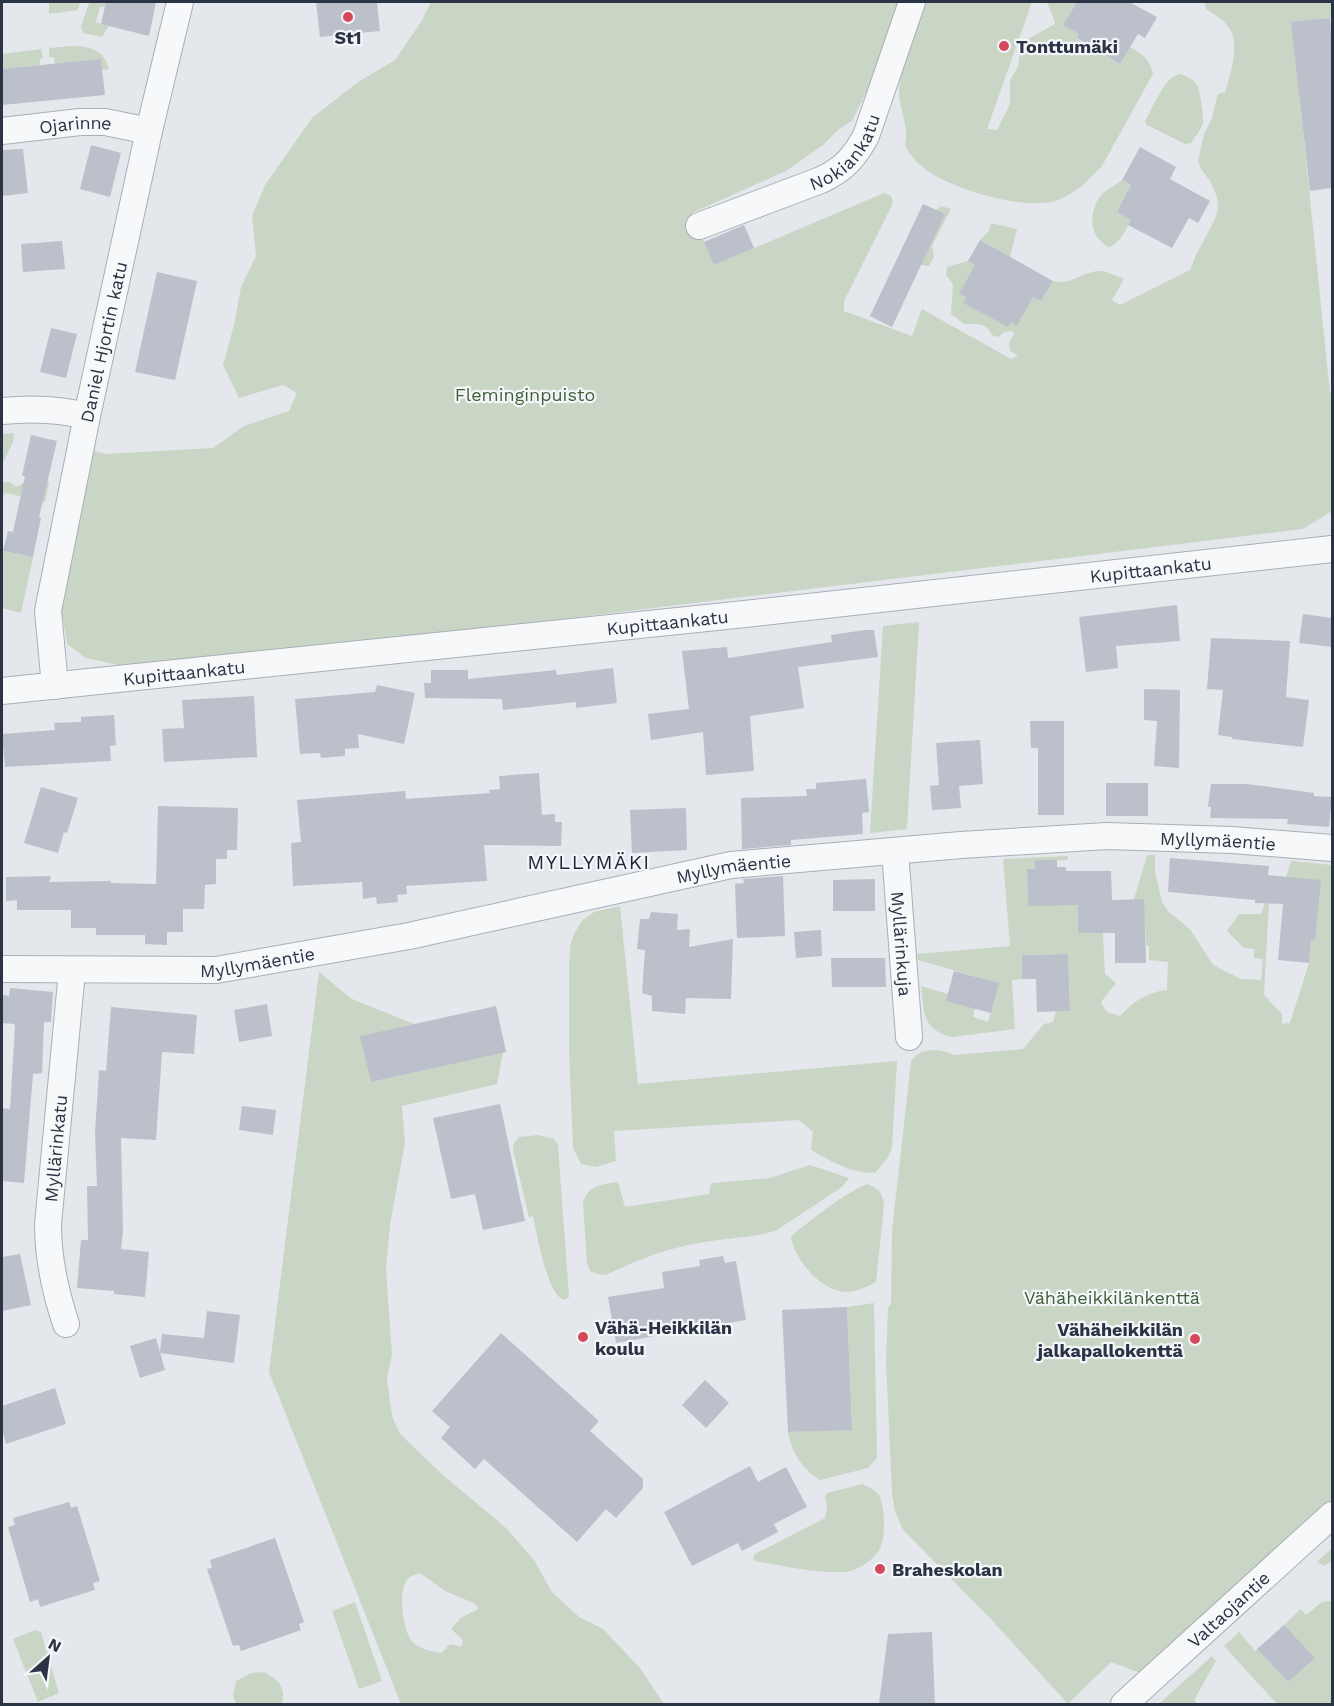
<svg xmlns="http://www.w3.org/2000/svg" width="1334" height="1706" font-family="'Work Sans',sans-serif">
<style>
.green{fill:#c9d6c5;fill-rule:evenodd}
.building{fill:#bbc0ca}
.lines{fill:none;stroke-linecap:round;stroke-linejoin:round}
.street-casing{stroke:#a9aeb7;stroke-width:28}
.street{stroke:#f7f8fa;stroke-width:26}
.poi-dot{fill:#d1495b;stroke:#f4f6f9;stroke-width:2}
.labels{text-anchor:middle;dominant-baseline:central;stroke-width:4.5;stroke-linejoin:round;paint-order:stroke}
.poi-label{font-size:18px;font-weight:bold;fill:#2b3445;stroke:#f4f6f9;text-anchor:start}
.street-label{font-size:18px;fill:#2b3445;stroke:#f4f6f9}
.park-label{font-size:18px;fill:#3f6138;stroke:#f4f6f9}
.neighbourhood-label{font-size:20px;letter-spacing:1.5px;fill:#1d2536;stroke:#f4f6f9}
</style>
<rect width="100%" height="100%" fill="#e4e7ec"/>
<g class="green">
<path d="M49,2H80L78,10L49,14Z"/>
<path d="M96,2H106L105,7H100L96,22L109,26L102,37L83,33L81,27L89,3H95Z"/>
<path d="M431,2H898L871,83L852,121L839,129L823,145L786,171L692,213L714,265L884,193L891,196L893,202L890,209L844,301V311L912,336L922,309L1011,359L1018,356L1010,351L1009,342L1014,334L1012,331L1005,332L998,337L992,335C987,322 975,324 964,324L951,314L953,284L946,275L947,267L968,261L975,265L960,294L966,297L963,303L1008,327L1011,322L1017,326L1033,297L1041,301L1053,281C1072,286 1082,271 1100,271C1107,271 1117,276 1124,279L1112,300L1120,305L1190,270L1196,255L1215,219L1218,209L1217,197L1211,182L1201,169L1198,161L1204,134L1212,118L1218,94L1225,92C1230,77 1239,46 1231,31C1226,21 1215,15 1206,9L1205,4L1206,2H1332V18L1292,23L1330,393H1332V511L1303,529L555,620L123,666L86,658L67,644L61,606L94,451L106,454L213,448L244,426L289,411L297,393L283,385L239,398L223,365L234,325L241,287L256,256L252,216L265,185L312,118L358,82L395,60L421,22Z"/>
<path d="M922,2H1032L987,129L997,130L1010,104V80L1018,67L1021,43L1055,24C1054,15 1049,10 1047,2H1077L1064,24L1079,34L1077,39L1120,64L1130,47C1143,54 1150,59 1153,74L1102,166C1089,180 1076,193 1058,200C1028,212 950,189 925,169C916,162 910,155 905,145C910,127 898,108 899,89C901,60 914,29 922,2Z"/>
<path d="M73,46C90,46 105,51 109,69L102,70L101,59L55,64L54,57H49V48Z"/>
<path d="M41,49L43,58L40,60V65L2,69V54Z"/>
<path d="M1181,74C1187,77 1194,80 1197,85C1200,91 1204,116 1203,123C1201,130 1195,137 1191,143L1185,144L1147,125L1145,121C1153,107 1165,75 1181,74Z"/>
<path d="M1122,180L1131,185L1117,212L1131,220C1125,230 1121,243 1109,247C1090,238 1088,215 1099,198C1105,190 1114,186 1122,180Z"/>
<path d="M941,206L951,209L932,246L934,257L929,266L921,265L936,210Z"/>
<path d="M991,223L1017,229L1010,257L980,240L989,231Z"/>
<path d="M14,433L13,442L2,465V434Z"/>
<path d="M30,478L49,482L45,502L6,493L2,496V482H10L17,487Z"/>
<path d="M2,551L33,557L21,613L2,608Z"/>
<path d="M919,622L907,829L870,833L883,626Z"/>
<path d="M1147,855H1155V871L1162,902L1169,912L1190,929L1213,965L1241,979L1261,980L1263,959L1254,958V949L1244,948L1227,931L1239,914H1261L1266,900L1269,902L1264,995L1282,1014V1024L1290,1023L1309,963L1311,940H1315L1286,877L1291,861L1332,865V1499L1140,1673L1111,1662L1068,1704L989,1617L903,1530L895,1511L892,1494L886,1363L888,1308L891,1303L892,1230L911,1062C919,1047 940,1048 954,1055L1023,1049L1044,1024L1053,1022L1056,1011L1070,1010L1068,954L1022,955V979L1012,980L1015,1029L952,1037C922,1030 924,1012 921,986L948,994L975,1008L973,1017L988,1022L995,999L980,995L984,979L918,960L917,954L1010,946L1003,859L1068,856L1067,860H1035V869H1027L1028,905H1078V930L1103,933L1105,974L1116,983L1101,1002L1107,1012L1120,1016C1133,1001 1148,992 1167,990L1168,962L1149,960V946H1146L1145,920L1134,899Z"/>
<path d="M620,906L638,1084L897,1061L892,1148L887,1159L875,1173C851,1173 832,1162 811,1150L813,1132L799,1120L614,1131L616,1161L596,1167L581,1164L573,1148L569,1050V961L571,942L575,932L583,920L594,912Z"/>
<path d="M319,972L352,999L414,1024L361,1036L371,1082L503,1052L497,1084L402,1106L405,1142L390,1225L386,1270L392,1355L387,1378L392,1416L400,1434L444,1476L506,1528L534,1560L552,1592L579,1617L603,1629L640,1668L664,1704H401L269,1372ZM420,1573L445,1591L476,1604L478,1609L461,1618L451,1629L463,1640L461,1647L450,1644L441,1653C432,1652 417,1648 411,1640C403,1629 399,1595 405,1583C408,1577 413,1575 420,1573Z"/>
<path d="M538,1135L554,1139L558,1145L569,1297L564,1300C547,1295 537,1234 533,1216L529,1217L513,1150L514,1143L519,1137Z"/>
<path d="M810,1165L849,1178L842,1187L777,1230C755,1238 723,1238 699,1243C664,1249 638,1260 606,1275L598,1274L590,1271L587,1263L583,1204C586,1186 602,1184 618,1182L625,1207L709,1194L711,1183L770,1178Z"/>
<path d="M867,1184C878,1188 883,1193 884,1205L876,1282C867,1287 855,1292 845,1292C820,1290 797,1261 791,1239L792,1235C815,1217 840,1196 867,1184Z"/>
<path d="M874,1303L877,1458L868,1468L820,1480C801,1468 792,1453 788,1432L852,1429L847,1307Z"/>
<path d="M862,1484C869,1487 876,1490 880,1497C885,1510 886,1536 880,1548C876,1557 865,1565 856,1569C838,1578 777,1565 755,1561L753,1557L755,1554L825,1518L827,1507L825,1496L827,1493Z"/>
<path d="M1332,1548V1561L1324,1566L1317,1562Z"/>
<path d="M1332,1601V1704H1277L1224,1646L1239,1632L1255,1651L1257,1649L1288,1682L1314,1658L1284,1625L1301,1609L1306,1615L1322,1602Z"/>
<path d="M355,1602L382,1681L359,1689L332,1611Z"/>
<path d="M35,1630L41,1632L59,1693L38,1702L13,1639Z"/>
<path d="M1212,1656L1216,1661L1194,1700L1198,1704H1159Z"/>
<path d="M264,1672C277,1679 288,1688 281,1704H236L233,1696L236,1681L251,1673Z"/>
</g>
<g class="building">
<path d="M106,2H156L149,36L101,24Z"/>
<path d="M316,2H377L380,31L320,37Z"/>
<path d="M1077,2H1129L1157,17L1145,38L1138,34L1120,64L1077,38L1079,34L1063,25Z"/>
<path d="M1330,18L1332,42V188L1310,191L1291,22Z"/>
<path d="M101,59L105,95L2,105V69Z"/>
<path d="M91,145L121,153L110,197L80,189Z"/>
<path d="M1140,147L1176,167L1170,179L1210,201L1198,223L1189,218L1172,248L1128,225L1131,220L1117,212L1131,185L1122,180Z"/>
<path d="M23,149L28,193L2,196V150Z"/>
<path d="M923,204L945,214L892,327L870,316Z"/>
<path d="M744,225L754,248L714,265L704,242Z"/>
<path d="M980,240L1053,281L1041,301L1033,297L1017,326L1011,322L1008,327L963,303L966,297L959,294L975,265L968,261Z"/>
<path d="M62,241L65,269L23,272L21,244Z"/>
<path d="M157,272L197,281L175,380L135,372Z"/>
<path d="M51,328L77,334L66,378L40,372Z"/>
<path d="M31,435L57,441L39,517L41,518L33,557L3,551L8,531L13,532L25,476H22Z"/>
<path d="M1177,605L1180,641L1116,646L1118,668L1086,672L1079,617Z"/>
<path d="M1303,614L1332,618V647L1299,643Z"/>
<path d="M865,630H874L878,657L798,667L804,708L750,716L754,771L706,775L703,732L651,740L648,714L689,709L682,651L727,647L728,658L832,642L831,635Z"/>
<path d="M1211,638L1290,641L1286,697L1309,700L1303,747L1232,739V737L1218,735L1223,690L1207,689Z"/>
<path d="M613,668L617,703L576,708V702L503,710L502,699L425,698L424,683H431V670H468V679L556,670L557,675Z"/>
<path d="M377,685L415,693L404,744L358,734L359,748L345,749V756L321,758L320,753L300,754L295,699L375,692Z"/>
<path d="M1144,689L1180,690L1179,768L1154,766L1157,721L1144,720Z"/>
<path d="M254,696L257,757L164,762L162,729L184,728L182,700Z"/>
<path d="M114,715L116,745L110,746L111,761L5,767L2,734L55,730L54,723L81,722V717Z"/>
<path d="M1030,721H1064V815H1038V748H1031Z"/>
<path d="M980,740L983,784L959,786L961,808L932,810L930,786L939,785L936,743Z"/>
<path d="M539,773L542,815L555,814V822H562L561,846L484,845L487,881L406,886L407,894L397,895L398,902L377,904L376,897L363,899L362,882L293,886L291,843L301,842L297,800L405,791L406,799L490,793L489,790L500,789L499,776Z"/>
<path d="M866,779L869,812L862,813L863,834L791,840V845L742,849L741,798L807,796L806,789H816V783Z"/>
<rect x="1106" y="783" width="42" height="33"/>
<path d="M1211,784H1247L1314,793V796L1332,797L1329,827L1287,824L1288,819L1210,818L1211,807H1208Z"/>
<path d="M41,787L78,798L67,833L64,832L58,853L24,843Z"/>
<path d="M158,806L238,808L237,850H227V859H216V884L205,885L204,909H183V932H167V945L145,944V935H96V928H71V910H17V900L6,901V877L51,876L49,882L111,881V883L156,884Z"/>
<path d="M686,808L687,850L632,853L630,810Z"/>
<path d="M1170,858L1269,866L1268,875L1321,880L1315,940H1311L1309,963L1278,960L1283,904L1255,903V900L1168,892Z"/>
<path d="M1035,860H1057V867H1066V871H1111L1112,900L1144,899L1146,963H1115V933H1078V905L1028,906L1027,869H1035Z"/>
<path d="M783,876L785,936L737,938L735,884L744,883L743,879Z"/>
<path d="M875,879V911H833V880Z"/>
<path d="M651,912L678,914L677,930L690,929L689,947L733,939L731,999L686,998L685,1014L652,1011V996L642,993L645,950L637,949L640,919H649Z"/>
<path d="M821,930L822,956L796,958L794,932Z"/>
<path d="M1068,954L1070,1011L1037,1012L1036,979H1022V955Z"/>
<path d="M831,958H885L886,987H832Z"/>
<path d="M954,971L999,983L991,1013L946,1001Z"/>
<path d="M10,988L53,992L51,1022H44L42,1073L33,1074L24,1183L2,1181V1108L10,1109L15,1027L14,1024L2,1023V995L9,996Z"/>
<path d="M267,1004L272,1036L239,1042L234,1010Z"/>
<path d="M496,1006L506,1052L371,1082L360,1036Z"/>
<path d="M111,1007L197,1015L194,1054L162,1052L156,1140L121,1138L123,1231L121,1249L149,1252L145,1297L114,1294V1291L77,1288L81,1240H88L87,1186H97L95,1133L99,1070L106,1071Z"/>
<path d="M500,1104L525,1221L483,1230L475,1194L451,1199L433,1118Z"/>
<path d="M242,1106L276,1110L273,1135L239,1130Z"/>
<path d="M20,1254L31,1305L2,1311V1257Z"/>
<path d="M723,1256L725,1263L736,1261L746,1320L616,1343L608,1297L664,1288L662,1272L700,1266L699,1260Z"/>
<path d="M847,1307L852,1430L788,1432L782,1310Z"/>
<path d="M207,1311L240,1315L234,1363L160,1353L162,1334L204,1338Z"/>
<path d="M501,1333L599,1421L590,1431L643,1479V1488L616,1518L606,1509L577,1542L484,1459L475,1469L441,1438L450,1427L432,1411Z"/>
<path d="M156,1338L165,1370L140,1378L130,1346Z"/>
<path d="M705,1380L729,1403L706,1428L682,1405Z"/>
<path d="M55,1388L66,1424L6,1444L2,1429V1406Z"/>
<path d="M750,1466L758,1482L786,1467L807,1507L774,1524L778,1532L742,1551L738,1543L692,1566L664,1512Z"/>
<path d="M69,1502L71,1508L77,1506L100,1581L93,1583L95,1590L40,1607L38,1599L30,1602L8,1527L15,1525L13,1518Z"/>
<path d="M275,1538L304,1622L299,1624L301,1630L241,1651L239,1645L233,1646L207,1569L212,1568L210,1560Z"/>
<path d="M1284,1625L1315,1658L1288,1682L1257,1649Z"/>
<path d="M932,1632L935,1704H879L888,1634Z"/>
</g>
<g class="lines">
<defs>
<g id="street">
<path id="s1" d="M2,131L80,122H105L149,131"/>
<path id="s2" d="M699,226L821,180C844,169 854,158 866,136L912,2"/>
<path d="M2,411C30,408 59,409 87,416"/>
<path id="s3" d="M55,686L48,611L87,416L149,131L180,2"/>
<path id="s4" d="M2,691L745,614L1332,549"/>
<path id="s5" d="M895,851L909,1037"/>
<path id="s6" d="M2,969L216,970L409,936L731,865L961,845L1107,836L1232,840L1332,848"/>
<path id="s7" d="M66,1324C55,1291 48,1259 48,1224L72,971"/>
<path id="s8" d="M1124,1704L1332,1515"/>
</g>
</defs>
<use href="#street" class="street-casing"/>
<use href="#street" class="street"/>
</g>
<g class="poi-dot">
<circle cx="348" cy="17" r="6"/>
<circle cx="1004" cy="46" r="6"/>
<circle cx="583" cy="1337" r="6"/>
<circle cx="1195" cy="1339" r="6"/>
<circle cx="880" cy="1569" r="6"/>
</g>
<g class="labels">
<g class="poi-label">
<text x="348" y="37" text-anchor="middle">St1</text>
<text x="1016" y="46">Tonttumäki</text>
<text x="595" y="1327">Vähä-Heikkilän<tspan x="595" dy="21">koulu</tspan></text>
<text x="1183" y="1329" text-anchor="end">Vähäheikkilän<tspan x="1183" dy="21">jalkapallokenttä</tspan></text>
<text x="892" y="1569">Braheskolan</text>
</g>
<g class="street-label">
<text stroke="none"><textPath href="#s1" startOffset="74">Ojarinne</textPath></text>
<text stroke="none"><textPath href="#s2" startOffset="168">Nokiankatu</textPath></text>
<text stroke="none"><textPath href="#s3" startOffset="350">Daniel Hjortin katu</textPath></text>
<text stroke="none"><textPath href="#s4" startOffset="1155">Kupittaankatu</textPath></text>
<text stroke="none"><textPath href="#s4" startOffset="669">Kupittaankatu</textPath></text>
<text stroke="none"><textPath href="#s4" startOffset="183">Kupittaankatu</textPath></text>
<text stroke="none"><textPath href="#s6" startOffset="1228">Myllymäentie</textPath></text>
<text stroke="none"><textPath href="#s6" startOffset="742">Myllymäentie</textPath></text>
<text stroke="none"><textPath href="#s5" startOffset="93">Myllärinkuja</textPath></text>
<text stroke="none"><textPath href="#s6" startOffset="256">Myllymäentie</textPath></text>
<text stroke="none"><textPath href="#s7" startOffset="178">Myllärinkatu</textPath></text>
<text stroke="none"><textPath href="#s8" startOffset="141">Valtaojantie</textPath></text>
</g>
<g class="park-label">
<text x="525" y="394">Fleminginpuisto</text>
<text x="1112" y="1297">Vähäheikkilänkenttä</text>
</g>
<g class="neighbourhood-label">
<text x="589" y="862">MYLLYMÄKI</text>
</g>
</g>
<rect width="1334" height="1706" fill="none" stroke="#2b3445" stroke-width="6"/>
<g transform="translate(48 1658) rotate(28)" stroke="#f4f6f9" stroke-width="4.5" paint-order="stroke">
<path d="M0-4.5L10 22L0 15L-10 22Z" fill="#2b3445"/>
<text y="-9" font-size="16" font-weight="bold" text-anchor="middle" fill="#2b3445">N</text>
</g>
</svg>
